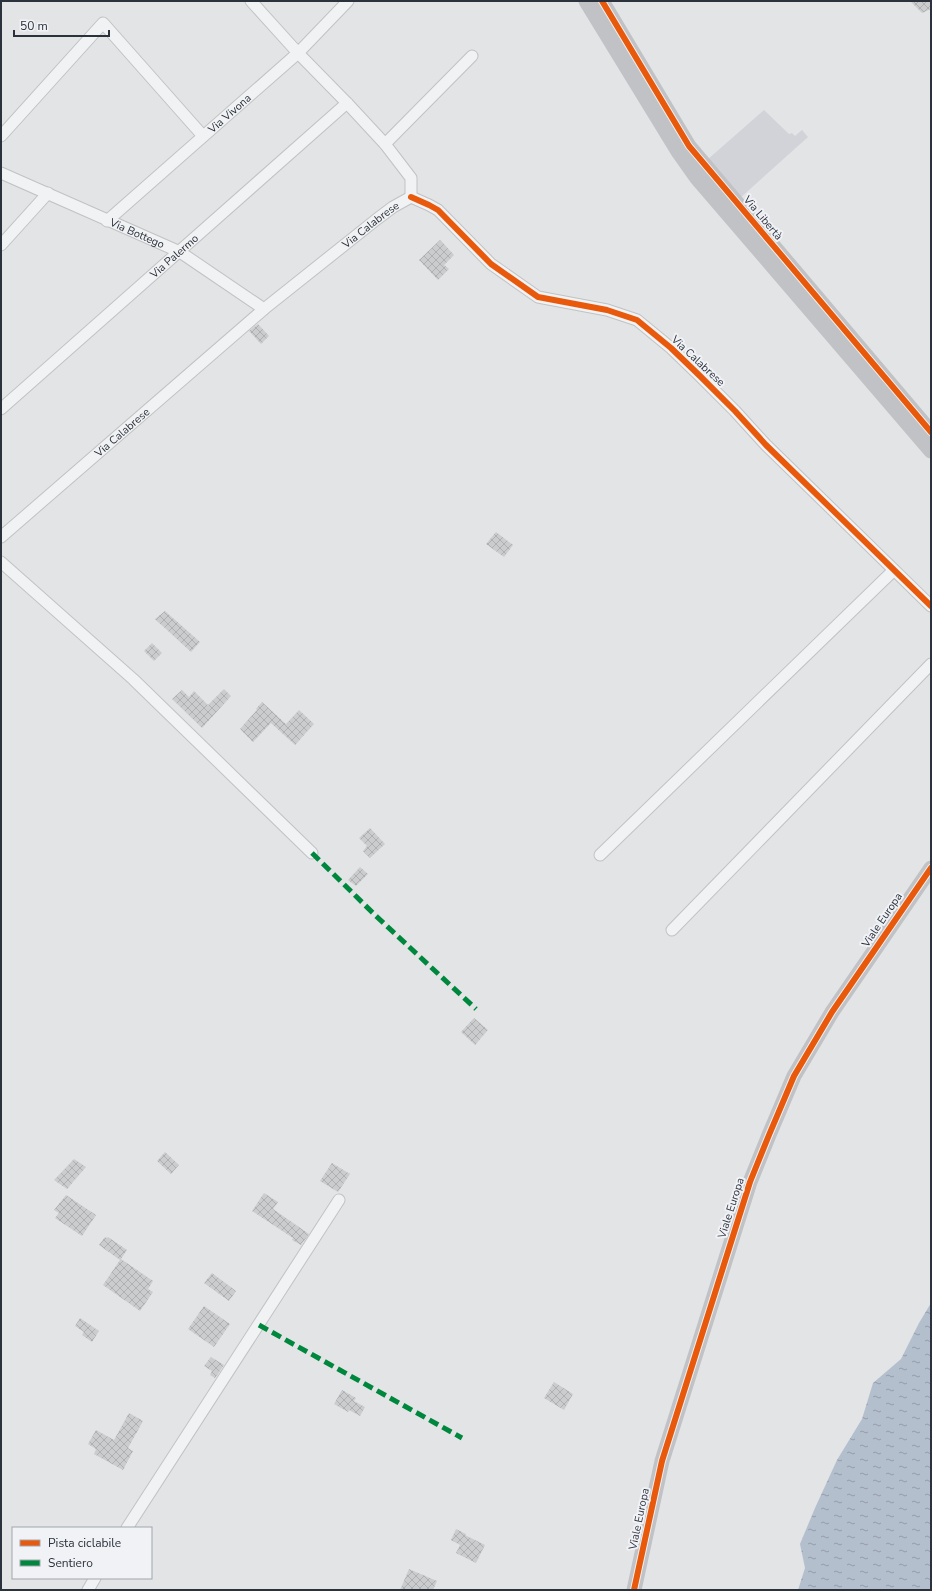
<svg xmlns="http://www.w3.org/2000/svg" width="932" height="1591" font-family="'Nunito Sans',sans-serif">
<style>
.built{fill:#d1d3d9}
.water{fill:url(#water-ripples)}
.building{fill:url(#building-cross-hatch)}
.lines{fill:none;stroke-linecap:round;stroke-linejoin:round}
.street-casing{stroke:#c0c2c4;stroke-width:13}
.street{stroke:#f1f2f3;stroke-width:11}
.secondary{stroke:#c0c2c5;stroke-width:15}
.quiet{stroke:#00873e;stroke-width:5;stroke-dasharray:10 5;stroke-linecap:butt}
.cycleway-casing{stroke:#f0f2f5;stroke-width:8}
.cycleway{stroke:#e8590c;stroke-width:6}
.labels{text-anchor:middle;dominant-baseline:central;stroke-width:4;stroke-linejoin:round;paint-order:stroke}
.street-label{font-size:11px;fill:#2b313d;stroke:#f0f2f5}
</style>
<defs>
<pattern id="water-ripples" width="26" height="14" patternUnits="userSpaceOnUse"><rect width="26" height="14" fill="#b4bfce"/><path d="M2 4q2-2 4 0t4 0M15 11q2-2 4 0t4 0" fill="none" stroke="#939ca8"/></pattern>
<pattern id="building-cross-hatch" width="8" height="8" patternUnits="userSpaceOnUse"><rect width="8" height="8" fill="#caccce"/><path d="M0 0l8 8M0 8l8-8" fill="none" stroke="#aeb0b2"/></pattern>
</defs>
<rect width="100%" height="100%" fill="#e2e4e6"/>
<path class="built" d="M764,110L789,134L792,133L795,136L802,130L808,137L739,199L707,160Z"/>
<path class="water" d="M931,1303V1590H798L805,1568L800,1544L815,1508L837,1460L862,1419L873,1383L901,1359L919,1323Z"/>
<g class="building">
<path d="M910,1H931V9L922,13Z"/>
<path d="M440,240L454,255L444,265L449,269L438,280L419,260Z"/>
<path d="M258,324L269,336L261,344L249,331Z"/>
<path d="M496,532L513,545L504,557L486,544Z"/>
<path d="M165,611L200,642L191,652L155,619Z"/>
<path d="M152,643L162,653L154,661L144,651Z"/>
<path d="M224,689L231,696L202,728L172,699L182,690L189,697L194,691L208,705Z"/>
<path d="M262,702L286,724L299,710L314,724L295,745L271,723L253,742L240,729L257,710L256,709Z"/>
<path d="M370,828L385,844L370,858L363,851L367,846L359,838Z"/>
<path d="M360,867L368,874L356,886L348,880Z"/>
<path d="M474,1018L488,1030L475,1045L461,1032Z"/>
<path d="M165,1152L179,1165L171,1174L157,1161Z"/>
<path d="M74,1159L86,1167L67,1189L54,1180Z"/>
<path d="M332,1163L350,1174L338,1192L320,1181Z"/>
<path d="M264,1193L278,1202L273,1209L309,1234L301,1245L292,1240L293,1238L252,1211Z"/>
<path d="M66,1195L96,1215L82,1236L55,1218L59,1213L54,1210Z"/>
<path d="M105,1237L107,1238L108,1237L127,1250L121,1259L153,1281L148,1289L153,1292L140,1311L103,1285L120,1260L99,1245Z"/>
<path d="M212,1273L236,1291L229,1301L204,1283Z"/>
<path d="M204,1306L230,1324L214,1347L188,1329Z"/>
<path d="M80,1318L99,1331L92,1342L82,1335L84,1332L75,1326Z"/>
<path d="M211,1357L224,1365L215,1378L210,1375L212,1371L204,1366Z"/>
<path d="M554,1382L573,1394L564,1410L544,1398Z"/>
<path d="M342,1390L356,1398L354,1401L365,1407L360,1416L349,1410L348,1412L334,1404Z"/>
<path d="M129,1413L143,1421L128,1448L133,1451L123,1470L94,1454L96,1449L88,1444L96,1430L114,1440Z"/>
<path d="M456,1529L466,1534L465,1535L485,1545L476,1563L456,1553L460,1545L451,1540Z"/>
<path d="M409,1569L437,1581L433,1590H400Z"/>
</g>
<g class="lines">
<defs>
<g id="street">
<path d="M251,1L298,53L347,103L385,144L411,178V197"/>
<path d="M1,136L103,23L203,136"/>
<path d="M385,144L472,56"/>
<path id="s1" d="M1,173L180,252L264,309"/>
<path d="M411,197L429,205L438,210L491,264L538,297L607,310L637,320L671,348L700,376L735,411L766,445L931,606"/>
<path id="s2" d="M107,221L298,53L348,1"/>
<path d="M1,245L48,193"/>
<path id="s3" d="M1,409L347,103"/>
<path id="s4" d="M1,537L264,309L377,219L393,207L411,197"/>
<path d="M1,562L133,679L312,853"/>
<path d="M600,855L894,570"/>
<path d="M672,930L931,664"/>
<path d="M127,1528L339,1200"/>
<path d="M88,1590L95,1578"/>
</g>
</defs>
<use href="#street" class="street-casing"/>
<use href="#street" class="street"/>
<g class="secondary">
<path d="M586,1L679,153L696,177L931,451"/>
<path d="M602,1L689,146L931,432"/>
<path d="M634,1590L662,1461L750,1182L769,1135L794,1076L832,1012L931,868"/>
</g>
<g class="quiet">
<path d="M312,853L376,916L476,1009"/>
<path d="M259,1325L462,1438"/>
</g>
<defs>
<g id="cycleway">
<path d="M602,1L689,146L931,432"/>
<path d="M411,197L429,205L438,210L491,264L538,297L607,310L637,320L671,348L700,376L735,411L766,445L931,606"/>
<path d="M634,1590L662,1461L750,1182L769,1135L794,1076L832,1012L931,868"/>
</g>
</defs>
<use href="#cycleway" class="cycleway-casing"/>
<use href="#cycleway" class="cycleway"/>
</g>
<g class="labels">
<g class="street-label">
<text stroke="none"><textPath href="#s2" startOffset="163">Via Vivona</textPath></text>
<text transform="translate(763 218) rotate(50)">Via Libertà</text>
<text stroke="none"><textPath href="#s4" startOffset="484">Via Calabrese</textPath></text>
<text stroke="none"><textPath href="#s1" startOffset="149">Via Bottego</textPath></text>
<text stroke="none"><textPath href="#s3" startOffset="231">Via Palermo</textPath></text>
<text transform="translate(698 361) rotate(43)">Via Calabrese</text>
<text stroke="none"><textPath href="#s4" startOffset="160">Via Calabrese</textPath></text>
<text transform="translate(882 920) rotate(-56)">Viale Europa</text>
<text transform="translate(731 1208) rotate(-72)">Viale Europa</text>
<text transform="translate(639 1519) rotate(-78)">Viale Europa</text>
</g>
</g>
<rect width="932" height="1591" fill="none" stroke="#2b313d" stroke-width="4"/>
<rect x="12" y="1527" width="140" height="52" fill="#f0f2f5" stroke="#a1a5ab"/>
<rect x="20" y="1540" width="20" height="6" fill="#e8590c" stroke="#a1a5ab"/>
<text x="48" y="1547" font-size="12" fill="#2b313d">Pista ciclabile</text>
<rect x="20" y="1560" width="20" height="6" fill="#00873e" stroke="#a1a5ab"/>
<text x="48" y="1567" font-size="12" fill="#2b313d">Sentiero</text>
<path d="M14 30v6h95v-6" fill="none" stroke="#2b313d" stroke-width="2"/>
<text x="20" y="30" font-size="12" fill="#2b313d" stroke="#f0f2f5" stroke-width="3" paint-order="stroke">50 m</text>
</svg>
